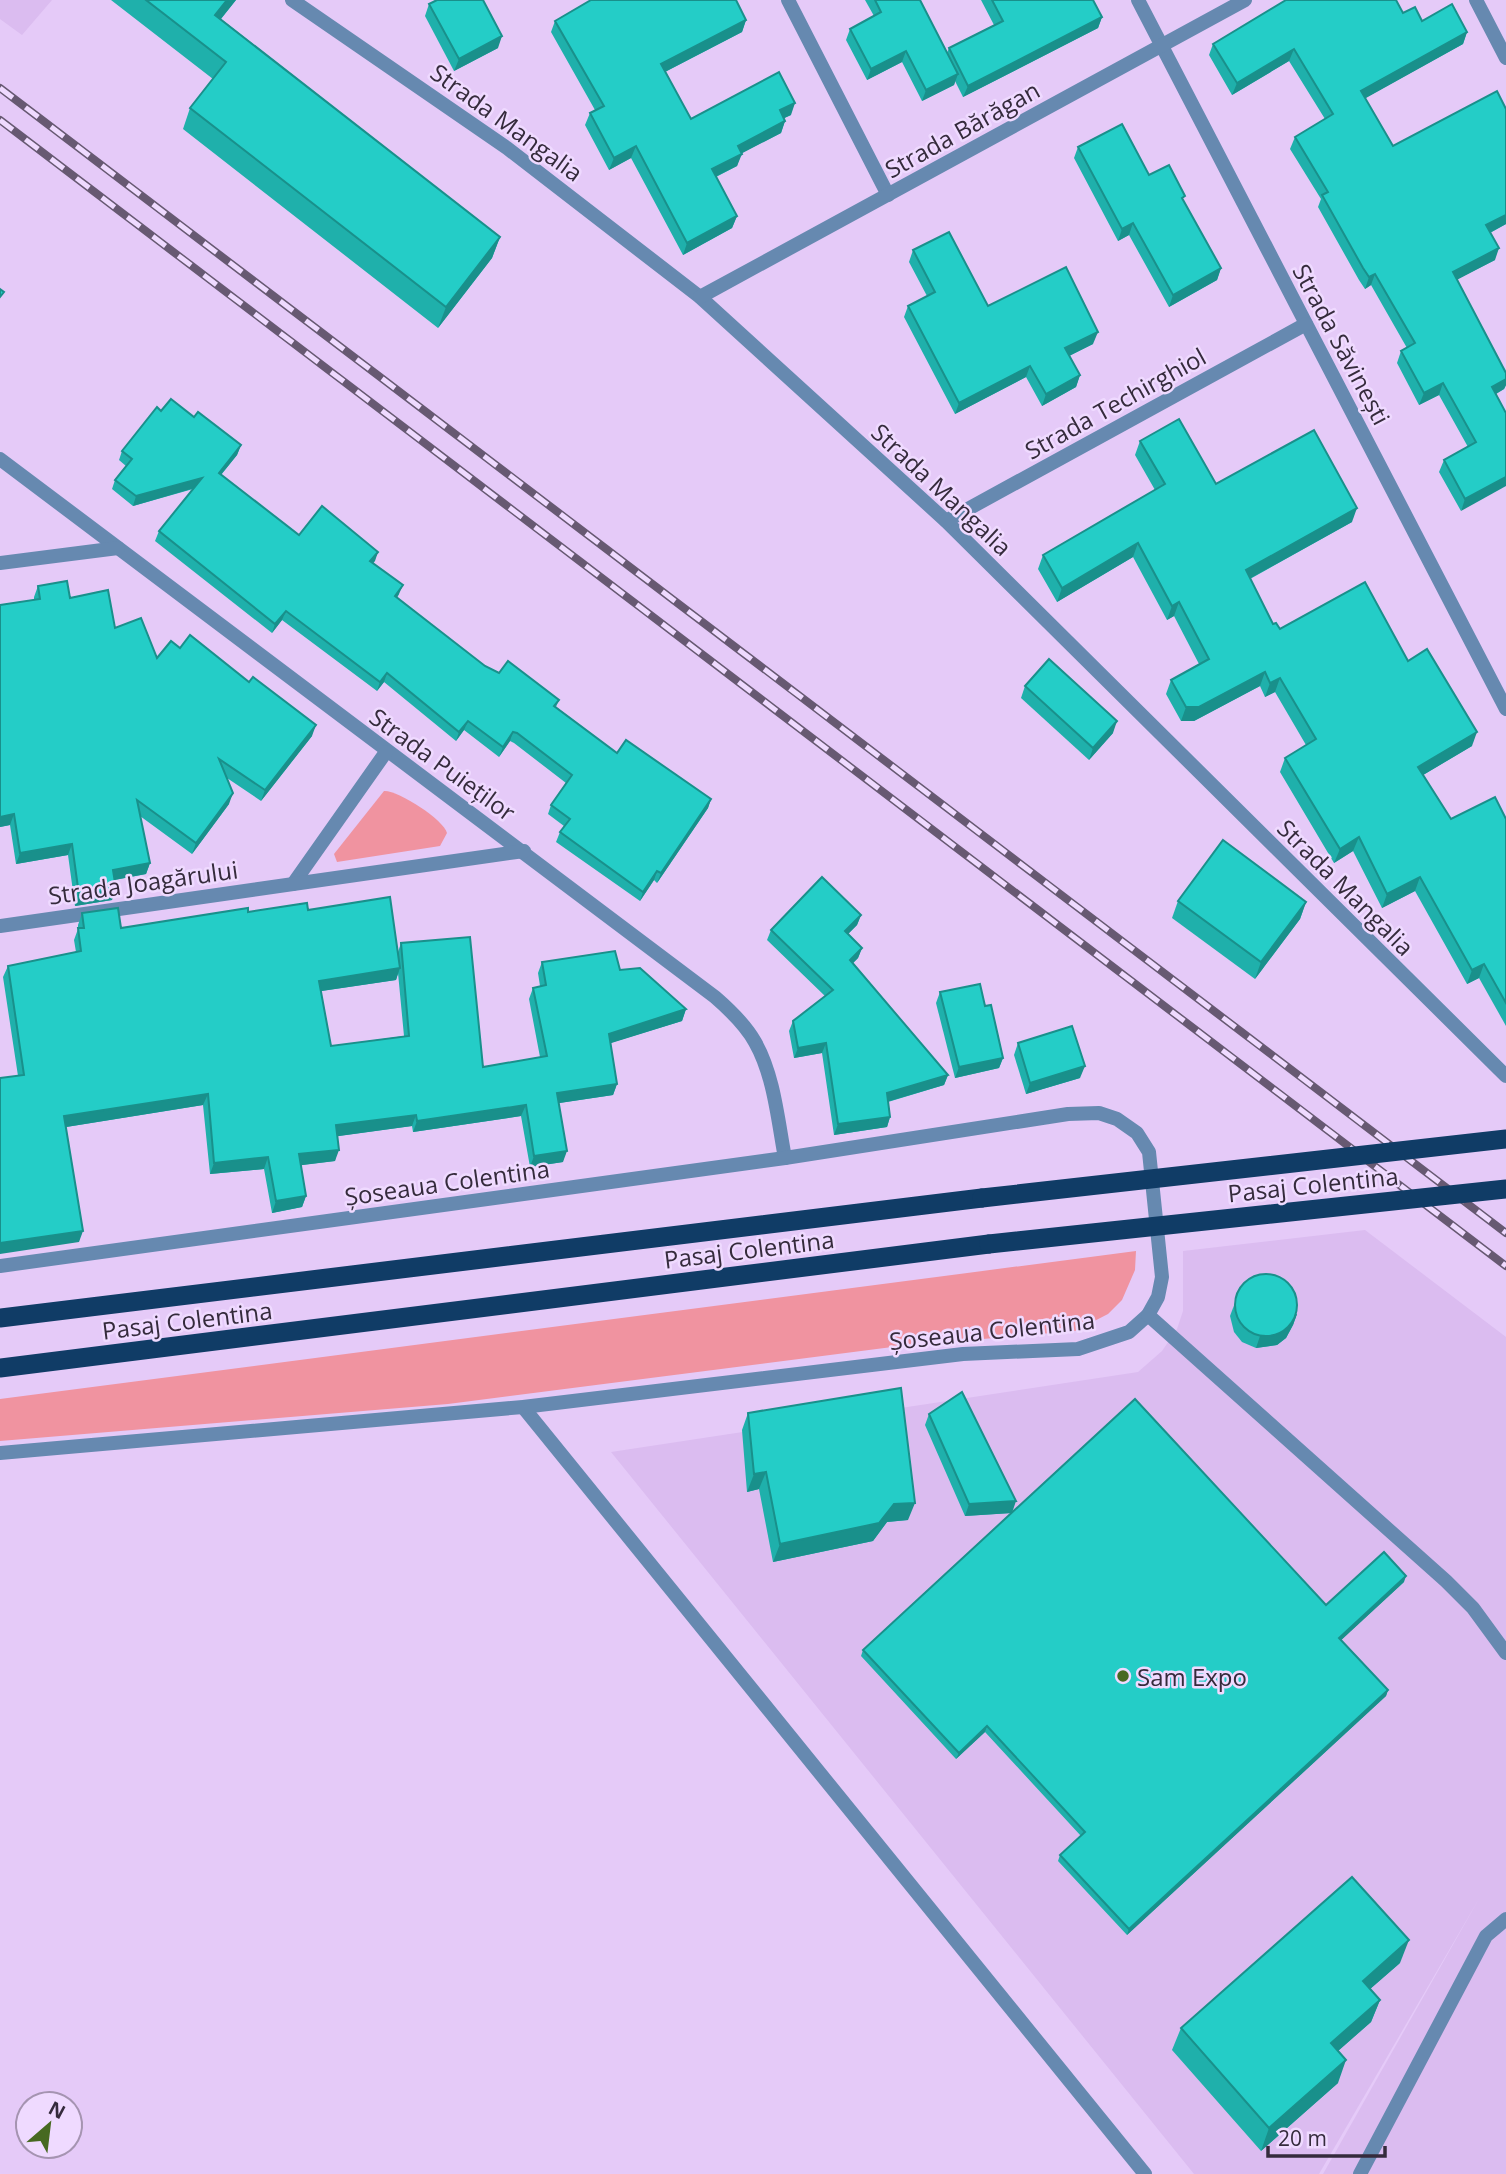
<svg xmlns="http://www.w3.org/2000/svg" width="1506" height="2174" font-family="'Open Sans',sans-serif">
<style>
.built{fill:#dbbcf0}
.green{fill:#f093a0}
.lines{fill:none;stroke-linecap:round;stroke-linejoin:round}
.service{stroke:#6689b0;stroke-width:14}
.minor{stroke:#6689b0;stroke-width:14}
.trunk{stroke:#103c66;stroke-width:19}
.rail-casing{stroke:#675972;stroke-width:8}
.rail{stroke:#efdaff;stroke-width:5;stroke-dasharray:16;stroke-linecap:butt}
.trunk-bridge{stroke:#103c66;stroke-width:19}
.wall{fill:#1fb0ab;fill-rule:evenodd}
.shaded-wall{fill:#19908b}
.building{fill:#24cdc7;stroke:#19908b;stroke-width:2}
.poi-dot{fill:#476921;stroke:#efdaff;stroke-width:2.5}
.labels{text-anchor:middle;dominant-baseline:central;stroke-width:5;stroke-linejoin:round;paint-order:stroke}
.street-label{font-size:24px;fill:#352b3c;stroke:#efdaff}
.poi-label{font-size:24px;fill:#352b3c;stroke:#efdaff;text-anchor:start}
</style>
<rect width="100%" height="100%" fill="#e5caf8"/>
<g class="built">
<path d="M0,0H52L22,35L0,19Z"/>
<path d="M1365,1230L1506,1337V2174H1323L1480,1897L1319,2174H1194L611,1452L1138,1372L1162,1351L1177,1329L1183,1311V1251Z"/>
</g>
<g class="green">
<path d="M384,791C398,790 444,820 447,833L440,846L337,862L334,854Z"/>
<path d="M1136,1251L1135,1270L1122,1300L1108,1314L1075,1331L900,1346L448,1404L0,1441V1399Z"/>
</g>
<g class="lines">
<g class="service">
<path d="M523,1407L1145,2174"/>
<path d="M1360,2174L1486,1936L1506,1919"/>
</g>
<g class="minor">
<path d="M292,0L507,148L700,297L946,521L1506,1076"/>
<path d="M788,0L888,195"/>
<path d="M1138,0L1506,709"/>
<path d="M1476,0L1506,58"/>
<path d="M700,297L1245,0"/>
<path d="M0,459L715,997C730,1010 745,1024 755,1042C774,1075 778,1121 785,1158"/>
<path d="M946,521L1306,324"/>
<path d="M0,563L118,548"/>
<path d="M293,884L386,752"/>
<path d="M0,926L524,851"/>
<path d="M0,1266L785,1158L1068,1114L1099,1113L1117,1119L1137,1133L1149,1152L1162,1277L1158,1297L1148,1315L1129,1332L1078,1349L963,1354L523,1407L0,1453"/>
<path d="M1148,1315L1446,1581L1473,1608L1506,1653"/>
</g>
<g class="trunk">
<path d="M0,1318L982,1198"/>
<path d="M0,1368L989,1244"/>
</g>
<defs>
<g id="rail">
<path d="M0,88L1506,1233"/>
<path d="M0,120L1506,1266"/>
</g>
</defs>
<use href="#rail" class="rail-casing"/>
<use href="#rail" class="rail"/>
<g class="trunk-bridge">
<path d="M982,1198L1506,1139"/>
<path d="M989,1244L1506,1189"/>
</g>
</g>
<g class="wall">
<path d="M111,0H236L221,19L500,237L492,258L438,328L183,129L190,108L213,79Z"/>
<path d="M865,0H920L947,53L949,48L994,25L981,0H1093L1102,17L1098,28L963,97L955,81L954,85L922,101L902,62L867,80L846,40L850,29L874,16Z"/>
<path d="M429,4L498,48L454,71L425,16Z"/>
<path d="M1403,13L1422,21L1467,32L1463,44L1365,98L1393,146L1506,224L1490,233L1495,260L1457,279L1506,373V385L1504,389L1496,394L1506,413L1461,511L1439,472L1444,460L1468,447L1439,395L1419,405L1397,363L1401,351L1407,348L1371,285L1365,289L1359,280L1318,207L1321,199L1290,149L1295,137L1325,119L1289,61L1232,95L1209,55L1213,44Z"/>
<path d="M746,20L742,32L665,72L691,119L791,115L784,118L785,121L781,133L741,153L737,166L716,177L737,216L732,228L683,255L631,158L609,170L585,125L590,113L595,110L551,32L555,21Z"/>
<path d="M1078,147L1149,175L1221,268L1217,280L1169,307L1129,235L1118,241L1074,158Z"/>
<path d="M913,250L988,306L1093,344L1069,356L1080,375L1076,387L1042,406L1026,377L955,414L904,317L908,306L927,296L909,262Z"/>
<path d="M161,411L194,417L241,445L237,455L221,475L299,535L378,552L373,563L399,594L397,598L485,666L559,700L556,707L617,753L711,799L708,808L657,883L654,880L640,901L556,842L560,832L564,826L548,814L551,805L566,783L514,743L510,741L499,757L464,730L456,741L384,682L377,691L282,620L272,633L155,541L159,531L193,489L133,506L112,489L115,480L126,466L119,460L122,451Z"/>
<path d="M1140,441L1216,484L1352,522L1250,579L1273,624L1280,629L1408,661L1472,746L1423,775L1451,819H1506V1026L1479,978L1467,984L1415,891L1382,908L1353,851L1334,863L1280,772L1285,758L1306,745L1275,692L1265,697L1260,686L1194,721H1181L1166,694L1171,680L1199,664L1174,616L1167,620L1133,557L1057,602L1038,569L1043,555L1155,490L1135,455Z"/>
<path d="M38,586L70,598L157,658L180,648L312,736L261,801L227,778L229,804L192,854L140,816L150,863L146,874L114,880L112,900L75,906L68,855L16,864L10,825L0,827V605L34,600V597Z"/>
<path d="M1025,686L1113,733L1089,760L1021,698Z"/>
<path d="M1178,901L1306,902L1300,919L1255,979L1172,918Z"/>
<path d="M308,910L398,952L401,943L483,1067L540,1057L529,999L533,988L540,986L538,973L542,962L620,970L686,1009L682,1021L610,1043L617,1084L613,1095L559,1103L563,1162L530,1167L521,1116L413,1132L412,1126L338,1136L335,1161L301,1165L306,1196L302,1207L272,1213L264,1169L210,1174L203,1105L66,1127L79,1242L18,1076L3,977L8,966L76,952L74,940L78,929V925L82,913L121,928L248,912ZM398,973L404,1036L331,1046L321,991L396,980Z"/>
<path d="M861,915L857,925L848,934L862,948L858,958L853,963L948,1075L944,1085L888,1102L890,1117L887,1127L834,1135L822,1053L794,1058L789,1031L793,1021L825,996L767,940L771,930Z"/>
<path d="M940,992L985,1006L1003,1058L999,1068L955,1078L936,1003Z"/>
<path d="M1018,1043L1080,1078L1026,1094L1014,1055Z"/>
<path d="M1241,1287L1297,1314L1293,1325L1286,1338L1277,1345L1256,1348L1242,1342L1234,1332L1230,1316Z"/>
<path d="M748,1413L908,1520L887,1522L873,1541L773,1562L759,1489L747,1492L742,1430Z"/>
<path d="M929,1414L1012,1512L1326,1605L1404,1582L1341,1640L1388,1690L1386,1696L1127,1935L1058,1861L1060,1855L1081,1836L985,1732L956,1759L861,1656L863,1650L1011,1513L965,1516L925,1425Z"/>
<path d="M1400,1963L1370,1989L1380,2000L1371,2022L1338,2051V2083L1261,2151L1172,2050L1181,2028Z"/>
</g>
<g class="shaded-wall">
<path d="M227,0H236L207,36L215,15Z"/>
<path d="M1102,17L1098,28L963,97L968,86Z"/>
<path d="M746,20L742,32L657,76L661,64Z"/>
<path d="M1467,32L1463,44L1357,103L1361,91Z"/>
<path d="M502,36L498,48L454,71L459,59Z"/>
<path d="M1294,49L1289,61L1232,95L1237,83Z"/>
<path d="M906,51L902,62L867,80L871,69Z"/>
<path d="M958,74L954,85L922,101L926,90Z"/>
<path d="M795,103L791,115L776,122L780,110Z"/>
<path d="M785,121L781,133L733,158L738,146Z"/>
<path d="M636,146L631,158L609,170L614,158Z"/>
<path d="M742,154L737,166L707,181L712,169Z"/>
<path d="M1506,215V224L1482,237L1486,225Z"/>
<path d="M737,216L732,228L683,255L687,243Z"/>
<path d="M1133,223L1129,235L1118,241L1122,229Z"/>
<path d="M500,237L492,258L438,328L446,307Z"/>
<path d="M1499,248L1495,260L1449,284L1453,272Z"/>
<path d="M1221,268L1217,280L1169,307L1173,295Z"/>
<path d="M1375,274L1371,285L1365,289L1369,277Z"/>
<path d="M1098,332L1093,344L1061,360L1065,348Z"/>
<path d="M1030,366L1026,377L955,414L959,403Z"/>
<path d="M1080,375L1076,387L1042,406L1046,394Z"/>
<path d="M1506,379V385L1504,389L1487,399L1492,387Z"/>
<path d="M1443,383L1439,395L1419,405L1424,393Z"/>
<path d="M241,445L237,455L215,482L219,473Z"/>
<path d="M1506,477V486L1461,511L1465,499Z"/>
<path d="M202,478L198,487L133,506L136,496Z"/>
<path d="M1357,508L1352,522L1240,584L1246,570Z"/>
<path d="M1138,543L1133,557L1057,602L1062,588Z"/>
<path d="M378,552L375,561L367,571L370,561Z"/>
<path d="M403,585L399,594L391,605L395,596Z"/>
<path d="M1179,602L1174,616L1167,620L1172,606Z"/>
<path d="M286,611L282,620L272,633L275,624Z"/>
<path d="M1265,672L1260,686L1194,721H1181L1186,707Z"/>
<path d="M387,673L384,682L377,691L380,682Z"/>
<path d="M1280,678L1275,692L1265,697L1270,683Z"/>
<path d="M468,721L464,730L456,741L459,732Z"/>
<path d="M1117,721L1113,733L1089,760L1093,748Z"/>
<path d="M316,725L312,736L261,801L265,790Z"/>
<path d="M513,732L510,741L499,757L503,747Z"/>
<path d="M1477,732L1472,746L1413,781L1418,767Z"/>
<path d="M233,793L229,804L192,854L196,843Z"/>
<path d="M711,799L708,808L657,883L661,873Z"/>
<path d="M14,814L10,825L0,827V817Z"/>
<path d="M1359,837L1353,851L1334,863L1340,849Z"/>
<path d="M72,844L68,855L16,864L20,853Z"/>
<path d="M150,863L146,874L109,881L113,870Z"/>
<path d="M657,871L654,880L640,901L643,892Z"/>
<path d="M1420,877L1415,891L1382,908L1387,894Z"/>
<path d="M116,889L112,900L75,906L79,895Z"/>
<path d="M1306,902L1300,919L1255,979L1261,962Z"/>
<path d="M861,915L857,925L841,941L845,931Z"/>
<path d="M862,948L858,958L846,970L850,960Z"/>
<path d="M1484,964L1479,978L1467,984L1472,970Z"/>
<path d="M400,968L396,980L315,992L319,981Z"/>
<path d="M686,1009L682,1021L605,1045L609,1034Z"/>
<path d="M826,1043L822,1053L794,1058L798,1048Z"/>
<path d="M1003,1058L999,1068L955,1078L959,1067Z"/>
<path d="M1085,1066L1080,1078L1026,1094L1030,1083Z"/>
<path d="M948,1075L944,1085L883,1103L887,1093Z"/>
<path d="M617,1084L613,1095L553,1104L557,1093Z"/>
<path d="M208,1094L203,1105L60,1128L64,1116Z"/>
<path d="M526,1105L521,1116L413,1132L417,1121Z"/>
<path d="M416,1115L412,1126L332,1137L336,1125Z"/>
<path d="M890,1117L887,1127L834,1135L838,1124Z"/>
<path d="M339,1150L335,1161L295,1166L299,1154Z"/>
<path d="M567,1151L563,1162L530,1167L534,1156Z"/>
<path d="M268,1157L264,1169L210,1174L214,1163Z"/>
<path d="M306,1196L302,1207L272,1213L276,1201Z"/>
<path d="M83,1231L79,1242L0,1254V1243Z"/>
<path d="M1297,1314L1293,1325L1286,1338L1277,1345L1256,1348L1260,1336Z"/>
<path d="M766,1472L759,1489L747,1492L754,1474Z"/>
<path d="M1016,1501L1012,1513L965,1516L969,1504Z"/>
<path d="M915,1503L908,1520L887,1522L873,1541L773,1562L780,1544L894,1504Z"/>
<path d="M1406,1576L1404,1582L1337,1644L1339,1638Z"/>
<path d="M1388,1690L1386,1696L1127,1935L1129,1929Z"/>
<path d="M987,1726L985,1732L956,1759L959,1753Z"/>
<path d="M1409,1940L1400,1963L1354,2003L1363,1981Z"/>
<path d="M1380,2000L1371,2022L1322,2065L1331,2043Z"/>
<path d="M1346,2060L1338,2083L1261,2151L1269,2128Z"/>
</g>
<g class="building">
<path d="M146,0H227L215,15L500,237L446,307L190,108L226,62Z"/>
<path d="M437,0H483L502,36L459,59L429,4Z"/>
<path d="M591,0H736L746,20L661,64L691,119L779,72L795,103L780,110L785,121L738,146L742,154L712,169L737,216L687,243L636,146L614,158L590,113L604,106L555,21Z"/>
<path d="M875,0H920L958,74L926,90L906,51L871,69L850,29L881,12Z"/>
<path d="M992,0H1093L1102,17L968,86L949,48L1003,21Z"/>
<path d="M1286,0H1396L1403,13L1415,7L1422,21L1452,4L1467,32L1361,91L1393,146L1497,91L1506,109V215L1486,225L1499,248L1453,272L1506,373V379L1492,387L1506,413V477L1465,499L1444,460L1476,442L1443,383L1424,393L1401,351L1415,343L1375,274L1369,277L1363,268L1322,195L1328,192L1295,137L1333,114L1294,49L1237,83L1213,44Z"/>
<path d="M1122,124L1149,175L1169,165L1185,196L1182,198L1221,268L1173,295L1133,223L1122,229L1078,147Z"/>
<path d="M949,232L988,306L1066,267L1098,332L1065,348L1080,375L1046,394L1030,366L959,403L908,306L935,292L913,250Z"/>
<path d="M0,289L4,292L0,297Z"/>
<path d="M171,399L194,417L198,412L241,445L219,473L299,535L322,506L378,552L370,561L403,585L395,596L485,666L499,673L508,661L559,700L554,706L617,753L626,740L711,799L661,873L657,871L643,892L560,832L570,819L551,805L572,775L517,733L513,732L503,747L468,721L459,732L387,673L380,682L286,611L275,624L159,531L202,478L136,496L115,480L132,459L122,451L157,407L161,411Z"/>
<path d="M1179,419L1216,484L1314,430L1357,508L1246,570L1273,624L1276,623L1280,629L1365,582L1408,661L1427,649L1477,732L1418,767L1451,819L1495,797L1506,819V1003L1484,964L1472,970L1420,877L1387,894L1359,837L1340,849L1285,758L1316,739L1280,678L1270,683L1265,672L1199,707H1186L1171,680L1209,659L1179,602L1172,606L1138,543L1062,588L1043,555L1165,484L1140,441Z"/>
<path d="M67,581L70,598L108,590L115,628L141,618L157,658L171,641L180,648L190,635L249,682L253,677L316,725L265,790L219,759L233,793L196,843L137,800L150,863L113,870L116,889L79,895L72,844L20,853L14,814L0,817V605L40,599L38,586Z"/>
<path d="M1049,659L1117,721L1093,748L1025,686Z"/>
<path d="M1223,840L1306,902L1261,962L1178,901Z"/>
<path d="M822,877L861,915L845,931L862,948L850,960L948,1075L887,1093L890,1117L838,1124L826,1043L798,1048L793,1021L833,990L771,930Z"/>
<path d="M390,897L400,968L319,981L331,1046L409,1036L401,943L470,937L483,1067L547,1056L533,988L546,985L542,962L615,951L620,970L640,968L686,1009L609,1034L617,1084L557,1093L567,1151L534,1156L526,1105L417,1121L416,1115L336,1125L339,1150L299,1154L306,1196L276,1201L268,1157L214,1163L208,1094L64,1116L83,1231L0,1243V1078L24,1075L8,966L81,951L78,928H84L82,913L118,908L121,928L248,908V912L307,903L308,910Z"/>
<path d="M980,984L985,1006L991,1005L1003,1058L959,1067L940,992Z"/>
<path d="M1072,1026L1085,1066L1030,1083L1018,1043Z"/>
<circle cx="1266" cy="1305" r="31"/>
<path d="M901,1388L915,1503L894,1504L879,1523L780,1544L766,1472L754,1474L748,1413Z"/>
<path d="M962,1392L1016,1501L969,1504L929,1414Z"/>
<path d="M1135,1399L1326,1605L1384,1552L1406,1576L1339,1638L1388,1690L1129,1929L1060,1855L1085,1832L987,1726L959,1753L863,1650Z"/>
<path d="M1352,1877L1409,1940L1363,1981L1380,2000L1331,2043L1346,2060L1269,2128L1181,2028Z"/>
</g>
<circle class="poi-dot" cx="1123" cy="1676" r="7"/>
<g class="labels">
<g class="street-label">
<text transform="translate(507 122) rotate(36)">Strada Mangalia</text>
<text transform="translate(962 129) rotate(-29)">Strada Bărăgan</text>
<text transform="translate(1342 344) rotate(62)">Strada Săvinești</text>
<text transform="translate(1115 403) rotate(-29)">Strada Techirghiol</text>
<text transform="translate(942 489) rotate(43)">Strada Mangalia</text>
<text transform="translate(443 764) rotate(36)">Strada Puieților</text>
<text transform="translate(143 882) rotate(-8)">Strada Joagărului</text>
<text transform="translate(1346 887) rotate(45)">Strada Mangalia</text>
<text transform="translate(447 1182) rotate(-8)">Șoseaua Colentina</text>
<text transform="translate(1313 1184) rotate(-6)">Pasaj Colentina</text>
<text transform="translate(749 1249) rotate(-7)">Pasaj Colentina</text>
<text transform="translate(187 1320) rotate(-7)">Pasaj Colentina</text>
<text transform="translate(992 1330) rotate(-6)">Șoseaua Colentina</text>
</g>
<g class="poi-label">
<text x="1137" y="1676">Sam Expo</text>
</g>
</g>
<g transform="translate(49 2125) rotate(28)"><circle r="33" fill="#efdaff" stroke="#a594b1" stroke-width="2"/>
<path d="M0-5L12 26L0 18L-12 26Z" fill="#476921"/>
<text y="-10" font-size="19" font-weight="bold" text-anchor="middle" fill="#352b3c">N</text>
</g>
<path d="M1268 2146v10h117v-10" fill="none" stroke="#352b3c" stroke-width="3.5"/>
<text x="1278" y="2146" font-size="21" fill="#352b3c" stroke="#efdaff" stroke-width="5" paint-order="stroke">20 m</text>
</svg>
